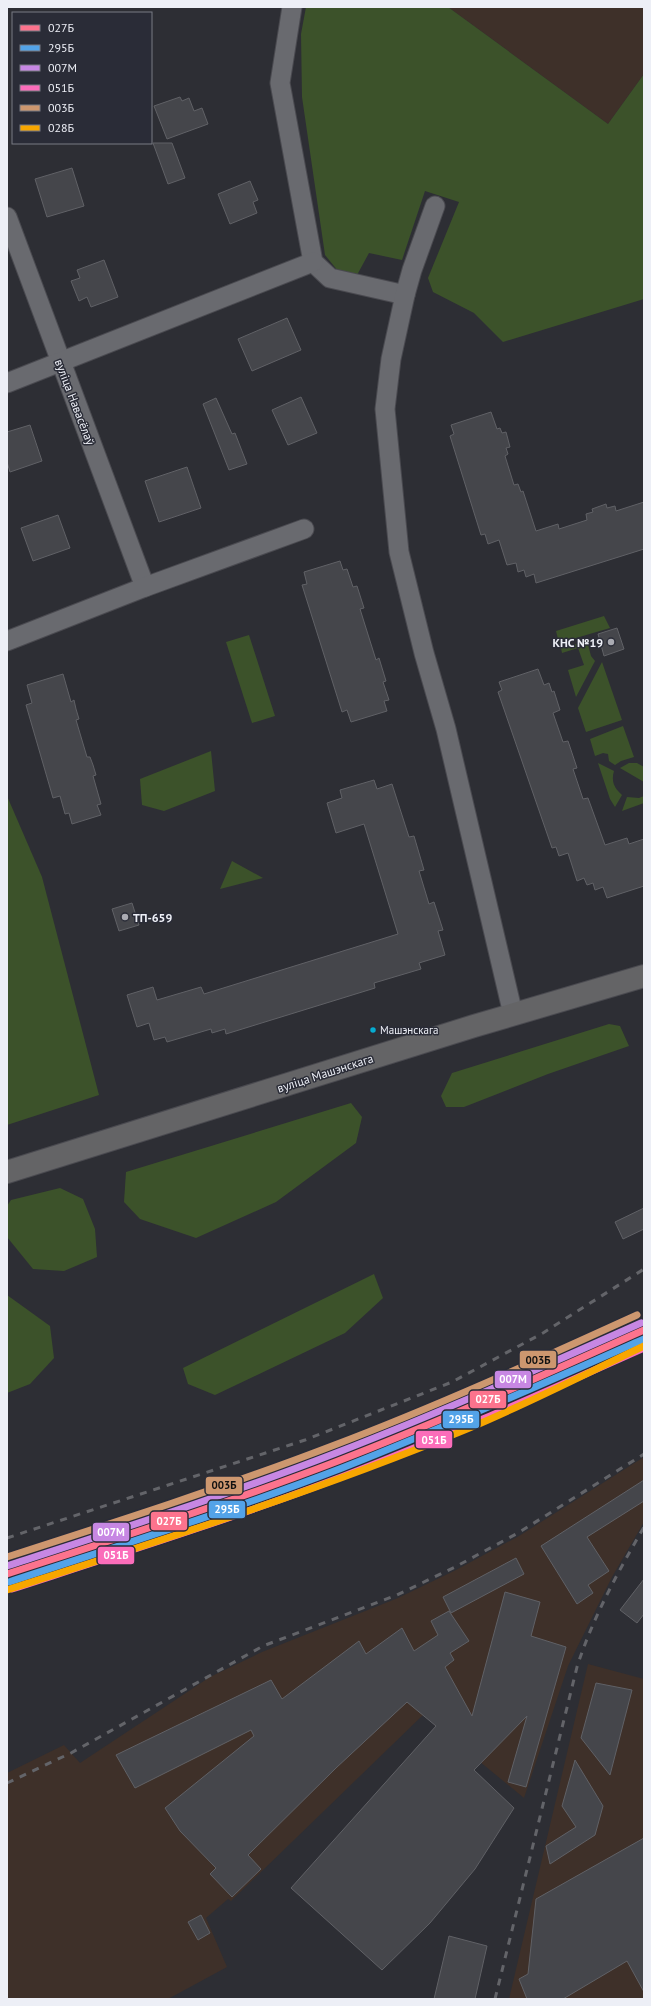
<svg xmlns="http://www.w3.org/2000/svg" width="651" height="2006" font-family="'PT Sans',sans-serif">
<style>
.industrial{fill:#3e3029}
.green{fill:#3c522a}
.building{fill:#45464b;stroke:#606166}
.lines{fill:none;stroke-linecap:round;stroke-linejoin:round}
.minor-casing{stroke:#4a4a50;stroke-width:21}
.secondary-casing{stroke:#4a4a50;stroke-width:24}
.minor{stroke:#696a6f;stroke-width:19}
.secondary{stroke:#646466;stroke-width:22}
.rail{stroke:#636469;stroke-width:3;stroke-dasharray:7 7;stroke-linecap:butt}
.rail-1-casing{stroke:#2a2c37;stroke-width:10}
.rail-2-casing{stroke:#2a2c37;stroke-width:10}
.rail-3-casing{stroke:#2a2c37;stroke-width:10}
.rail-4-casing{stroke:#2a2c37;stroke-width:10}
.rail-5-casing{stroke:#2a2c37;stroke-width:10}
.rail-6-casing{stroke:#2a2c37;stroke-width:10}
.rail-1{stroke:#fc738d;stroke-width:7}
.rail-2{stroke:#53a3e8;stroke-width:7}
.rail-3{stroke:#c787e3;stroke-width:7}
.rail-4{stroke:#fb6dba;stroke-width:7}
.rail-5{stroke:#cd976f;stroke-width:7}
.rail-6{stroke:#f7a600;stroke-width:7}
.poi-dot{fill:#aaabb2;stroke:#2a2c37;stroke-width:1.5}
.bus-dot{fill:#06acd0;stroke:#2a2c37;stroke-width:1.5}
.labels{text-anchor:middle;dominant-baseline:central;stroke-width:3;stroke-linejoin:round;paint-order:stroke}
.bus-label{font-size:11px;fill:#edeff6;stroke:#2a2c37;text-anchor:start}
.street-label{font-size:12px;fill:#edeff6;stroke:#2a2c37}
.poi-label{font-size:12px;font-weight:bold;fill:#edeff6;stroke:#2a2c37;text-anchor:end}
.line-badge{stroke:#2a2c37;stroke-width:1.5}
.badge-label{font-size:11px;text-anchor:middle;font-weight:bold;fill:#fff}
.pale-badge-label{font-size:11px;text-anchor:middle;font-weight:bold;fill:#111}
</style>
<rect width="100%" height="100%" fill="#2d2e34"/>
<g class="industrial">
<path d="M448,7H644V74L608,124Z"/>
<path d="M644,1457V1522L612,1577L568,1666L524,1798L423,1715L231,1901L228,1899L206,1918L227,1967L168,1999H7V1773L64,1745L80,1763L210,1677L262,1652L398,1598L456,1570L519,1536Z"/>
<path d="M588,1664L644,1679V1999H509Z"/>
</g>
<g class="green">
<path d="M306,7H448L608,124L644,74V299L503,342L474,313L433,292L428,278L459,202L425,191L402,260L369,253L357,275L338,271L325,255L302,97L301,34Z"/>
<path d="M604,616L610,628L559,643L556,631Z"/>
<path d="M249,635L275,716L252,723L226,642Z"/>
<path d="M587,641L591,656L595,661L576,697L568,670L584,665L578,648L562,653L561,648Z"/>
<path d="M602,662L622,720L586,732L578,708Z"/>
<path d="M623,726L634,757L621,761L615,765L609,761L608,754L603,753L595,756L590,739Z"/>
<path d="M211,751L215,791L164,811L142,805L140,779Z"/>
<path d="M598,763L614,771C611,781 614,788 622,795L615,807L610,799Z"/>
<path d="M629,763H637L644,767V782L620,768Z"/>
<path d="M7,796L42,877L99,1095L7,1125Z"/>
<path d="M644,796V803L622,811L627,797L639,798Z"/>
<path d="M232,861L263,878L220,889Z"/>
<path d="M609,1024L620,1026L629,1046L548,1074L464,1107H446L441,1096L452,1073Z"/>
<path d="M351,1103L362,1117L356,1143L276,1202L196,1238L140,1219L124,1202L126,1172Z"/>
<path d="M60,1188L83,1199L95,1229L97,1257L64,1271L33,1269L7,1237V1206L11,1200Z"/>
<path d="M374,1274L383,1298L345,1333L215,1395L188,1384L183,1368Z"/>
<path d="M7,1295L50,1326L54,1358L30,1384L7,1393Z"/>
</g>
<g class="building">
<path d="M180,97L182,101L189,98L194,111L202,108L208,124L167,139L154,106Z"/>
<path d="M153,143H172L185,178L168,184Z"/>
<path d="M72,168L84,206L47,217L35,179Z"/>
<path d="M250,181L258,200L253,202L257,213L230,224L218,194Z"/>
<path d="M104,260L118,297L91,307L87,297L79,301L71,281L80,278L77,270Z"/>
<path d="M287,318L301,350L252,371L238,339Z"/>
<path d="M301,397L317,433L288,445L272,410Z"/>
<path d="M216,398L232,434L235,433L247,464L229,470L203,404Z"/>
<path d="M491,412L497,429L500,428L502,433L506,432L510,447L506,448L508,454L505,456L514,485L518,484L521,492L523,491L536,531L558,524L559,529L587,520L586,514L593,512L592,509L606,504L607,508L615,506L616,511L644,502V549L536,583L534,574L526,577L524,570L518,572L516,563L507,565L499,540L488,544L485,534L481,535L450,436L454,434L451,425Z"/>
<path d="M30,425L42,461L10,472L7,462V432Z"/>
<path d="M187,467L201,508L159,522L145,481Z"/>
<path d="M58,515L70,548L33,561L21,528Z"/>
<path d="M340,561L343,570L347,569L353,587L357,586L364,608L360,609L376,660L379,658L386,681L383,682L389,700L384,701L387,711L351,722L347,710L342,712L302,585L307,584L304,572Z"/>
<path d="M617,628L624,649L604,656L598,634Z"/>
<path d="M538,669L544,685L549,683L552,692L554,691L560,710L553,713L563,742L568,741L577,768L573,769L583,799L588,798L605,845L627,838L629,844L644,839V886L607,898L603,887L595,890L593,883L587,885L584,878L577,881L568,853L559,856L556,847L552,848L498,692L502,690L499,682Z"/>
<path d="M63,674L71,702L74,700L76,709L79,719L76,720L87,757H90L93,765L96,775L93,776L101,804L97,805L101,815L72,824L69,813L65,814L60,796L53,798L26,705L32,703L27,685Z"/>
<path d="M374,780L377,789L392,784L409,837L414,836L424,870L419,871L429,904L434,902L443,930L438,931L445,955L419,963L421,969L374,983L375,988L226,1034L225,1029L212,1033L211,1029L167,1042L165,1037L154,1040L149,1023L137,1027L127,995L153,987L157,1000L201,987L204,994L398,934L364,824L336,833L327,803L342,798L340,790Z"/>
<path d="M132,903L139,925L119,931L112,909Z"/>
<path d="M644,1208V1229L623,1239L615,1222Z"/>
<path d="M644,1480V1501L587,1537L609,1571L588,1585L593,1593L577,1604L541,1546Z"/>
<path d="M516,1558L524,1574L451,1613L443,1597Z"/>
<path d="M644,1579V1614L637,1623L620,1610Z"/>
<path d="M505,1592L540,1602L531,1636L566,1647L526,1787L508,1782L527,1716L474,1770L514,1808L475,1869L430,1923L382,1970L291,1888L436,1726L407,1702L336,1768L248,1855L261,1869L232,1897L210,1874L216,1868L180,1831L165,1808L254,1736L251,1730L135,1788L116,1755L271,1680L282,1699L359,1641L366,1654L402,1628L414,1651L438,1635L431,1621L449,1611L469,1641L450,1653L454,1660L445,1667L472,1716Z"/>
<path d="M596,1683L632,1690L610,1775L581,1738Z"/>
<path d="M575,1760L603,1806L595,1835L550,1864L546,1846L576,1827L562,1806Z"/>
<path d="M644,1838V1992L627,1961L563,1999H527L519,1979L528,1974L536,1899Z"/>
<path d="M201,1915L210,1933L198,1940L188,1922Z"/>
<path d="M449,1936L487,1946L475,1999H434Z"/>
</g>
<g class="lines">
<defs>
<g id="minor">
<path d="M292,7L280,83L313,262L330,278L405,295"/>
<path d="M435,206L412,270L405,295L391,359L385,409L399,552L424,653L446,729L513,1014"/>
<path d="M7,217L145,587"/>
<path d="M7,383L313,262"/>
<path d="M7,641L145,587L304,529"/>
</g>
<path id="secondary" d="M7,1172L474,1026L644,976"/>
</defs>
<use href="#minor" class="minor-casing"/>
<use href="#secondary" class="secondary-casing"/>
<use href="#minor" class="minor"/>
<use href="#secondary" class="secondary"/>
<g class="rail">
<path d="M7,1538L305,1440L452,1382L543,1333L644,1269"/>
<path d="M7,1783L71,1753L263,1646L397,1595L455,1567L518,1533L644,1454"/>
<path d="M495,1999L577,1667C593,1617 618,1572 644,1527"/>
</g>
<defs>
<path id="rail-1" d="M7,1574C118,1538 229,1503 338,1461C442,1421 543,1375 644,1330"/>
<path id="rail-2" d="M9,1582C121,1545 233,1510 342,1468C444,1428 544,1383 644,1339"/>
<path id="rail-3" d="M7,1566C117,1530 228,1495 336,1453C439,1413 540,1368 641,1323"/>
<path id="rail-4" d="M12,1589C123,1553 234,1518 344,1476C445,1437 545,1392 644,1348"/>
<path id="rail-5" d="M7,1557C116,1522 225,1487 332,1446C435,1407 536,1361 637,1315"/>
<path id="rail-6" d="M7,1590C162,1540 317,1491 467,1429C527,1404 585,1374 644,1346"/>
</defs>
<use href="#rail-1" class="rail-1-casing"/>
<use href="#rail-2" class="rail-2-casing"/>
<use href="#rail-3" class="rail-3-casing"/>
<use href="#rail-4" class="rail-4-casing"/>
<use href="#rail-5" class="rail-5-casing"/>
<use href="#rail-6" class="rail-6-casing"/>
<use href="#rail-1" class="rail-1"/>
<use href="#rail-2" class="rail-2"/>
<use href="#rail-3" class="rail-3"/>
<use href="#rail-4" class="rail-4"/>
<use href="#rail-5" class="rail-5"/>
<use href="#rail-6" class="rail-6"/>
</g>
<g class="poi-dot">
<circle cx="611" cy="642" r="4"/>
<circle cx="125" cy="917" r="4"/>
</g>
<circle class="bus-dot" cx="373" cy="1030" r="3.5"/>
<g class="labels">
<g class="bus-label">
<text x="380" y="1030">Машэнскага</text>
</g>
<g class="street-label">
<text transform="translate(75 402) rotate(69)">вуліца Навасёлаў</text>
<text transform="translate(325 1073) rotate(-18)">вуліца Машэнскага</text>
</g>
<g class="poi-label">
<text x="603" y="642">КНС №19</text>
<text x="133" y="917" text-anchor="start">ТП-659</text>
</g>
</g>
<g class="line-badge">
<rect x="519" y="1350" width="38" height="19" rx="4" fill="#cd976f"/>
<rect x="494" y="1370" width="38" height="19" rx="4" fill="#c787e3"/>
<rect x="469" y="1390" width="38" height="19" rx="4" fill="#fc738d"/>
<rect x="442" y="1410" width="38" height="19" rx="4" fill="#53a3e8"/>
<rect x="415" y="1430" width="38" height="19" rx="4" fill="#fb6dba"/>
<rect x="205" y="1476" width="38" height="19" rx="4" fill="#cd976f"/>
<rect x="208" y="1500" width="38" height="19" rx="4" fill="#53a3e8"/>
<rect x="150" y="1511" width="38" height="20" rx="4" fill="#fc738d"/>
<rect x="92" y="1522" width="38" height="20" rx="4" fill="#c787e3"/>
<rect x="97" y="1546" width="38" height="19" rx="4" fill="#fb6dba"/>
</g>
<g class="badge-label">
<text x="513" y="1383">007М</text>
<text x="488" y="1403">027Б</text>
<text x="461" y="1423">295Б</text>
<text x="434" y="1444">051Б</text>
<text x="227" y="1513">295Б</text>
<text x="169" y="1525">027Б</text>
<text x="111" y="1536">007М</text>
<text x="116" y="1559">051Б</text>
</g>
<g class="pale-badge-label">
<text x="538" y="1364">003Б</text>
<text x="224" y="1489">003Б</text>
</g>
<rect width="651" height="2006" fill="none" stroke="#edeff6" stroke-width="16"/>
<rect x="12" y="12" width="140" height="132" fill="#2a2c37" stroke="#787a83"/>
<rect x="20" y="25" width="20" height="6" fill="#fc738d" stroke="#787a83"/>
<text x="48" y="32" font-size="12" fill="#edeff6">027Б</text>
<rect x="20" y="45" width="20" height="6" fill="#53a3e8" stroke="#787a83"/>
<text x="48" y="52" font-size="12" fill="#edeff6">295Б</text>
<rect x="20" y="65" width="20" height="6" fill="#c787e3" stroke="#787a83"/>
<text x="48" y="72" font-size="12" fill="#edeff6">007М</text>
<rect x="20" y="85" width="20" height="6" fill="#fb6dba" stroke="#787a83"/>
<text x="48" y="92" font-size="12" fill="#edeff6">051Б</text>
<rect x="20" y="105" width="20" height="6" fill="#cd976f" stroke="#787a83"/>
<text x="48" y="112" font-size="12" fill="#edeff6">003Б</text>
<rect x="20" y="125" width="20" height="6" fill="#f7a600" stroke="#787a83"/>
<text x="48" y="132" font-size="12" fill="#edeff6">028Б</text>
</svg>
